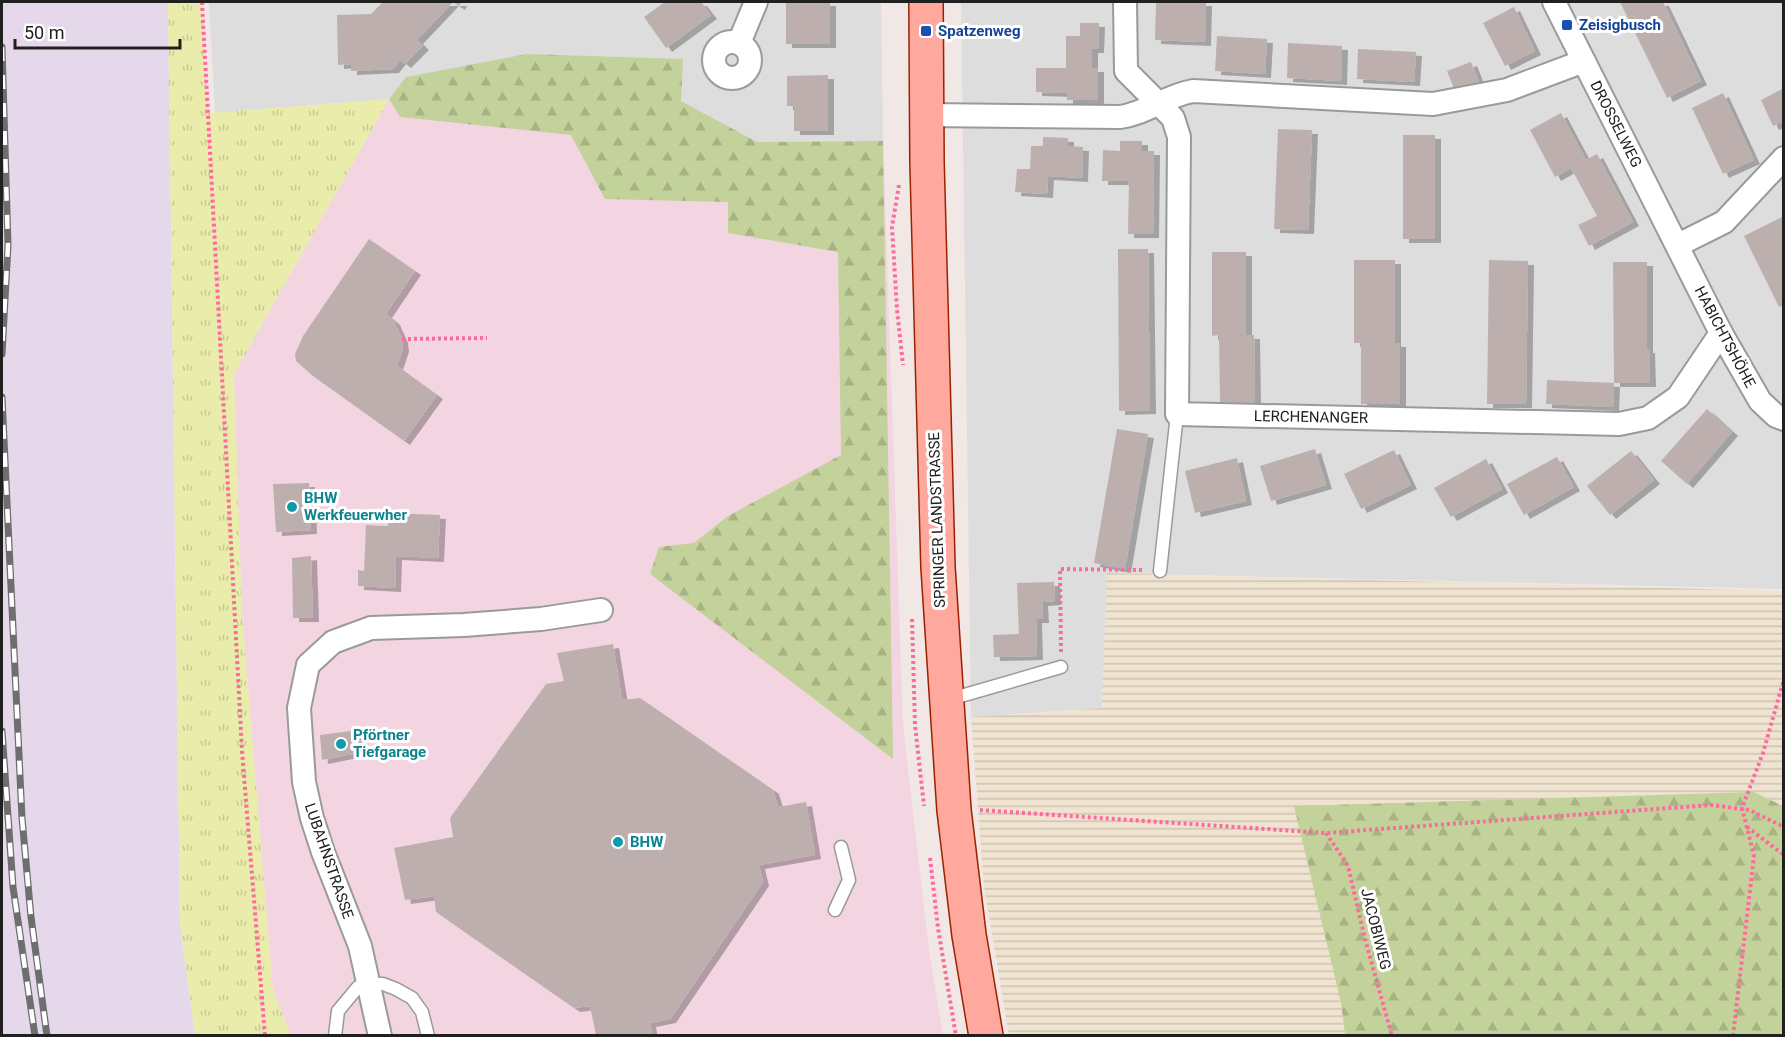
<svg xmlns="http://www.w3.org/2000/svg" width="1785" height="1037" font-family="Roboto,sans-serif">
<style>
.residential{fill:#dedddd}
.commercial{fill:#f2d5e1}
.railway{fill:#e5d8ea}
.farmland{fill:url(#farmland-rules)}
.grass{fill:url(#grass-tufts)}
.forest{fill:url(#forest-firs)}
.building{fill:#beafaf;filter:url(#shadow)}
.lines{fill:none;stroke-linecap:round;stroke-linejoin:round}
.service-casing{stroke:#9a9a9a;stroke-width:15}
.minor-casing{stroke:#9a9a9a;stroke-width:26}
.primary-casing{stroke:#9c2100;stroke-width:36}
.path{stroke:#fe6a9e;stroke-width:4;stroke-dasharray:3 3;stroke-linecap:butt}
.service{stroke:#fff;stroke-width:12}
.minor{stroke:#fff;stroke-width:22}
.primary{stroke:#ffa89d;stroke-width:33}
.rail-casing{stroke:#6e6e6e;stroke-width:7}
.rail{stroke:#fff;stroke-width:4.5;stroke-dasharray:14;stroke-linecap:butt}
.transit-dot{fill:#1a4fb4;stroke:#fff;stroke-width:2}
.culture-dot{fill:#0f9aa8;stroke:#fff;stroke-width:2}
.labels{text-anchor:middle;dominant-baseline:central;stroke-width:6;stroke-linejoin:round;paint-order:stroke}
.transit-label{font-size:15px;font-weight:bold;fill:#164399;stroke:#fff;text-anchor:start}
.street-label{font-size:15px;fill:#202020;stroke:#fff}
.culture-label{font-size:15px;font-weight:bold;fill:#0d838f;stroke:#fff;text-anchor:start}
</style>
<defs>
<pattern id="farmland-rules" width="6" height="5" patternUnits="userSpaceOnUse" patternTransform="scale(1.5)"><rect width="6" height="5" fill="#f0e4d1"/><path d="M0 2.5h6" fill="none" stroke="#cec3b3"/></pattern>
<pattern id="grass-tufts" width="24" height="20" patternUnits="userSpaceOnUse" patternTransform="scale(1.5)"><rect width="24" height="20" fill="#e9ecab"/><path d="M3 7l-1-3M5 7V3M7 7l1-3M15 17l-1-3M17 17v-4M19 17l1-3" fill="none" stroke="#c8ca93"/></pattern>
<pattern id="forest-firs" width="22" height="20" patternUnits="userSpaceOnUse" patternTransform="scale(1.5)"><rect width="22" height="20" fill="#c3d19a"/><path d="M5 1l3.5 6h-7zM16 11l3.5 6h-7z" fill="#a7b384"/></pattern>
<filter id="shadow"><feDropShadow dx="6" dy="4" stdDeviation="0" flood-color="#0004"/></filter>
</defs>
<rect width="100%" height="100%" fill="#f1e8e6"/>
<g class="residential">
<path d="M209,2H881L883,141L757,142L681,101L389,99L215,113Z"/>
<path d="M961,2H1783V589L1107,573L1102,708L971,717Z"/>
</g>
<path class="commercial" d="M389,99L681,101L757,142L883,141L903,726L929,950L943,1035H291L273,991L242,614L234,374Z"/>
<path class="railway" d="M2,2H168L180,924L195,1035L2,1036Z"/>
<path class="farmland" d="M1107,573L1783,591V806L1754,792L1341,1003L1345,1035H1009L984,887L971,717L1102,708Z"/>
<path class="grass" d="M168,2H202L208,113L389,99L234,374L242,614L273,991L291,1035H195L180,924Z"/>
<g class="forest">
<path d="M527,54L683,59L681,101L757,142L883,141L893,759L650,574L659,547L694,543L728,516L841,455L838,252L728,233V202L605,199L571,135L400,117L389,99L406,77Z"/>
<path d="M1754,792L1783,806V1035H1345L1341,1003L1294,806Z"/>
</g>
<g class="building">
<path d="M383,2H461L459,6L453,2L417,40L423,46L405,64L400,60L393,69L351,71V64L338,65L337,15L371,14Z"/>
<path d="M665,2H701L711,15L666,48L644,17Z"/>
<rect x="786" y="2" width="44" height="42"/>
<path d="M1156,2H1206L1205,42L1155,40Z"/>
<path d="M1620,2H1663L1701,81L1667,98Z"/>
<path d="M1514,7L1535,51L1505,66L1483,23Z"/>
<path d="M1080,23H1099L1098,49H1092V68H1098V100H1067V93L1036,92V68H1066V36H1080Z"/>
<path d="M1217,36L1267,39L1265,74L1215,71Z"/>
<path d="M1288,43L1342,46L1341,81L1287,78Z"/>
<path d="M1358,49L1416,52L1414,82L1357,79Z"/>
<path d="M1471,62L1479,82L1455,91L1447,71Z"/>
<path d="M828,75V131H794V106H787V76Z"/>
<path d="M1784,88V121L1773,126L1761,100Z"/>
<path d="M1723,93L1754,160L1723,174L1692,108Z"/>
<path d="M1561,113L1586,160L1597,154L1633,222L1589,246L1578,225L1597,216L1571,168L1555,177L1530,130Z"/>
<path d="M1278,129L1312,130L1308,230L1274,229Z"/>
<rect x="1403" y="135" width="32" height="104"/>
<path d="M1043,137L1068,138V146L1083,147L1082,178L1048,176L1047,194L1015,192L1017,169H1030L1031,146H1043Z"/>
<path d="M1120,141H1142V151H1154L1153,234H1128L1129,181H1102L1103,150L1120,151Z"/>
<path d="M1782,217L1784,221V305L1779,307L1744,236Z"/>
<path d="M369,239L415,271L386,314L394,321L402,339L403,348L397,366L437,395L404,441L313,376L296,361L295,354L303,336Z"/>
<path d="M1118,249H1148L1150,410L1119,411Z"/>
<path d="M1212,252H1246V335H1254L1255,402L1220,403L1219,335L1212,336Z"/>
<path d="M1354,260H1395V343H1400V404H1361V343H1354Z"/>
<path d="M1489,260L1528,261L1526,404H1487Z"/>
<path d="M1613,262H1647V349H1649L1650,383H1614Z"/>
<path d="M1547,380L1614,383L1613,407L1546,404Z"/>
<path d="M1707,409L1732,432L1687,484L1661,461Z"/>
<path d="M1117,429L1148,434L1125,569L1094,563Z"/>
<path d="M1315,449L1326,485L1271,501L1260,466Z"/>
<path d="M1394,450L1411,485L1361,509L1344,474Z"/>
<path d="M1631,451L1654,480L1610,515L1587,486Z"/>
<path d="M1557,457L1574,487L1524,515L1507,484Z"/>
<path d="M1237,458L1246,501L1195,513L1185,471Z"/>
<path d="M1486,459L1502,489L1451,517L1434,488Z"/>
<path d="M309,483L311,530L276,532L273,484Z"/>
<path d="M388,513L440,515L438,558L396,556L395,588L358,586V570L364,571L366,525L388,526Z"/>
<path d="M311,556L313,618H293L292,558Z"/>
<path d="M1054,582L1055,601L1042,602L1043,619H1036L1037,656L994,657L993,635L1019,634L1017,583Z"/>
<path d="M613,644L622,700L640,698L773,790L778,807L806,802L815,855L759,865L763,882L670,1019L650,1023L652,1035H596L590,1006L574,1008L436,912L434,896L405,900L394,848L453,837L450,818L546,684L564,681L557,653Z"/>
<path d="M358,730L362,752L322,760L320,735Z"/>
</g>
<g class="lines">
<defs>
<g id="service">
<path d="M1160,571L1177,414"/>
<path d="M947,700L1061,667"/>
<path d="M835,910L849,880L841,847"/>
<path d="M335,1036L338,1011L358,987L369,984H383L396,989L412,998L422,1012L428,1036"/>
</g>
<g id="minor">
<path d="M1125,2L1126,71L1173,118L1179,137L1177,414L1619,424L1648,418L1678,397L1721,333"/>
<path d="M1554,2L1721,333L1760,401L1776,416L1784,419"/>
<circle cx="732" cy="60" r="18"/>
<path d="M739,43L756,2"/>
<path d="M926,115L1120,117C1148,113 1165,96 1193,91L1433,104L1507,90L1584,61"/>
<path d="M1678,245L1724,222L1784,158"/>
<path d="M380,1036L360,946L323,852L312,818L304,782L299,708L308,665L333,642L371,628L464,625L541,619L601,610"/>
</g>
<path id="primary" d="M926,2L927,162L938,567L954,810L969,935L986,1036"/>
</defs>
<use href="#service" class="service-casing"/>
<use href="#minor" class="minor-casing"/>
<use href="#primary" class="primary-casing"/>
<g class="path">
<path d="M202,2L242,751L265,1036"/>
<path d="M899,185L892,227L897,310L903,365"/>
<path d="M402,339L487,338"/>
<path d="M912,619L915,725L924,806"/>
<path d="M1061,652L1060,569L1144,570"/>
<path d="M980,810L1326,833L1711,805L1749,810L1784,827"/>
<path d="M1747,827L1784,855"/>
<path d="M1326,833L1348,866L1365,939L1392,1036"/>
<path d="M930,858L938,928L956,1036"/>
<path d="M1733,1036L1754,856L1742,808L1763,753L1784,679"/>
</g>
<use href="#service" class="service"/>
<use href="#minor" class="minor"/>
<use href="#primary" class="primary"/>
<defs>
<g id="rail">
<path d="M2,47L8,245L2,354"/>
<path d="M2,397L22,818L31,917L47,1036"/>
<path d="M2,731L13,887L35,1036"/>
</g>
</defs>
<use href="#rail" class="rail-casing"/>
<use href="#rail" class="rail"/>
</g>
<g class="transit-dot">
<rect x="1561" y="19" width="12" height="12" rx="3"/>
<rect x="920" y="25" width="12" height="12" rx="3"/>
</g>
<g class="culture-dot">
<circle cx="292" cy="507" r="6"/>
<circle cx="341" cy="744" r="6"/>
<circle cx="618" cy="842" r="6"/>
</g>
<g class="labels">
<g class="transit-label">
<text x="1579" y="25">Zeisigbusch</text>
<text x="938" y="31">Spatzenweg</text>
</g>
<g class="street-label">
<text transform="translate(1616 124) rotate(63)">DROSSELWEG</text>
<text transform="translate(1725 337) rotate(62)">HABICHTSHÖHE</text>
<text transform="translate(1311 417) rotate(1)">LERCHENANGER</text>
<text transform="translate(937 520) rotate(-92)">SPRINGER LANDSTRASSE</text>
<text transform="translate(329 861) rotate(71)">LUBAHNSTRASSE</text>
<text transform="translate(1376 929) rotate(76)">JACOBIWEG</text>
</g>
<g class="culture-label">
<text x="304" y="498">BHW<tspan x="304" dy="17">Werkfeuerwher</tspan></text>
<text x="353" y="735">Pförtner<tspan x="353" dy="17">Tiefgarage</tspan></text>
<text x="630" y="842">BHW</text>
</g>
</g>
<rect width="1785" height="1037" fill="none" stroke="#202020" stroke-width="6"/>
<path d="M15 39v9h165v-9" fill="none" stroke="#202020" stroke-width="3"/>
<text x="24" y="39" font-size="18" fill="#202020" stroke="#ffffff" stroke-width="4.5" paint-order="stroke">50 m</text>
</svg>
